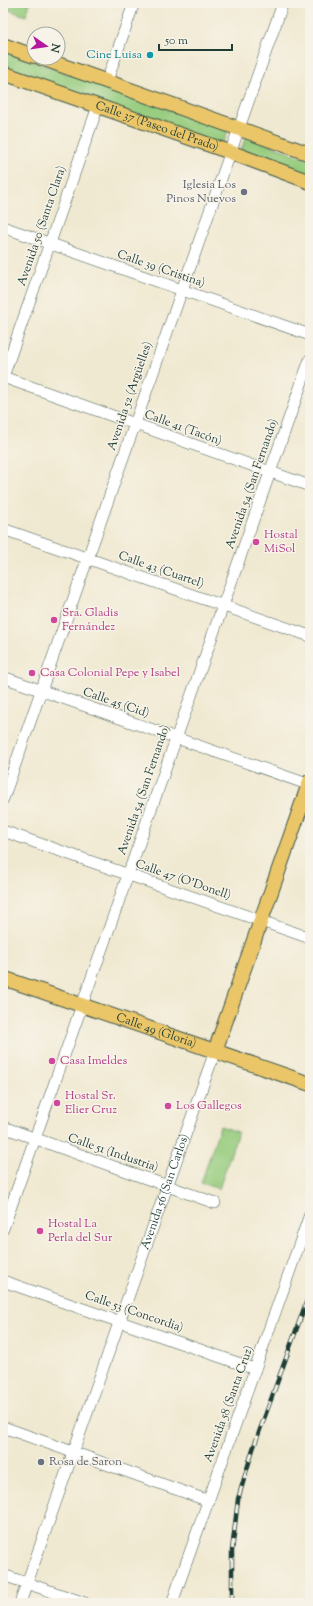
<svg xmlns="http://www.w3.org/2000/svg" width="313" height="1606" font-family="'Sorts Mill Goudy',serif">
<style>
.green{fill:#96cc7e;stroke:#5a8459}
.lines{fill:none;stroke-linecap:round;stroke-linejoin:round}
.minor-casing{stroke:#3e574c;stroke-width:12}
.major-casing{stroke:#3e574c;stroke-width:16}
.minor{stroke:#fff;stroke-width:11}
.major{stroke:#ebc669;stroke-width:14}
.rail-casing{stroke:#1f3d34;stroke-width:4.5}
.rail{stroke:#f7f3e8;stroke-width:3;stroke-dasharray:9;stroke-linecap:butt}
.culture-dot{fill:#0f9aa8;stroke:#f7f3e8;stroke-width:1.5}
.worship-dot{fill:#6b7280;stroke:#f7f3e8;stroke-width:1.5}
.hotel-dot{fill:#d1479c;stroke:#f7f3e8;stroke-width:1.5}
.labels{text-anchor:middle;dominant-baseline:central;stroke-width:3;stroke-linejoin:round;paint-order:stroke}
.culture-label{font-size:12px;fill:#0d838f;stroke:#f7f3e8;text-anchor:end}
.street-label{font-size:12px;fill:#1f3d34;stroke:#f7f3e8}
.worship-label{font-size:12px;fill:#5b616d;stroke:#f7f3e8;text-anchor:end}
.hotel-label{font-size:12px;fill:#b23c85;stroke:#f7f3e8;text-anchor:start}
</style>
<rect width="100%" height="100%" fill="#f7f3e8"/>
<filter id="ink" filterUnits="userSpaceOnUse"><feTurbulence type="fractalNoise" baseFrequency=".025" numOctaves="2"/><feDisplacementMap in="SourceGraphic" scale="8" xChannelSelector="R" yChannelSelector="G"/><feConvolveMatrix kernelMatrix="1 2 1 2 8 2 1 2 1" color-interpolation-filters="sRGB"/></filter>
<filter id="wash" filterUnits="userSpaceOnUse"><feTurbulence type="fractalNoise" baseFrequency=".012" numOctaves="4" result="noise"/><feDisplacementMap in="SourceGraphic" scale="16" xChannelSelector="R" yChannelSelector="G"/><feGaussianBlur stdDeviation="0.9" result="paint"/><feColorMatrix in="noise" values="0 0 0 0 0 0 0 0 0 0 0 0 0 0 0 0 0 1.4 0 .05"/><feComposite in="paint" operator="in"/></filter>
<g filter="url(#wash)">
<rect width="100%" height="100%" fill="#f0e9d1"/>
<g class="green">
<path d="M3,3H30L26,16L3,8Z"/>
<path d="M3,51L228,130L223,145L3,69Z"/>
<path d="M246,136L310,160V176L241,151Z"/>
<path d="M220,1126L238,1132L219,1189L201,1183Z"/>
</g>
</g>
<g filter="url(#ink)">
<g class="lines">
<defs>
<g id="minor">
<path d="M107,81L134,3"/>
<path d="M3,227L310,335"/>
<path d="M3,377L310,486"/>
<path d="M3,377L98,106"/>
<path d="M3,529L310,636"/>
<path d="M3,677L310,785"/>
<path d="M3,799L283,3"/>
<path d="M3,831L310,938"/>
<path d="M3,1127L215,1203"/>
<path d="M3,1229L310,359"/>
<path d="M3,1281L255,1369"/>
<path d="M3,1427L209,1501"/>
<path d="M3,1575L85,1603"/>
<path id="s1" d="M20,1603L215,1051"/>
<path d="M172,1603L310,1214"/>
</g>
<g id="major">
<path d="M3,45L34,56"/>
<path d="M41,58L310,154"/>
<path id="s2" d="M3,73L230,152L310,182"/>
<path id="s3" d="M3,978L310,1084"/>
<path d="M215,1051L310,781"/>
</g>
</defs>
<use href="#minor" class="minor-casing"/>
<use href="#major" class="major-casing"/>
<use href="#minor" class="minor"/>
<use href="#major" class="major"/>
<defs>
<path id="rail" d="M232,1603V1551L238,1499L253,1449L310,1292"/>
</defs>
<use href="#rail" class="rail-casing"/>
<use href="#rail" class="rail"/>
</g>
</g>
<circle class="culture-dot" cx="150" cy="55" r="4"/>
<g class="worship-dot">
<circle cx="244" cy="192" r="4"/>
<circle cx="41" cy="1462" r="4"/>
</g>
<g class="hotel-dot">
<circle cx="256" cy="542" r="4"/>
<circle cx="54" cy="620" r="4"/>
<circle cx="32" cy="673" r="4"/>
<circle cx="52" cy="1061" r="4"/>
<circle cx="57" cy="1103" r="4"/>
<circle cx="168" cy="1106" r="4"/>
<circle cx="40" cy="1231" r="4"/>
</g>
<g class="labels">
<g class="culture-label">
<text x="142" y="55">Cine Luisa</text>
</g>
<g class="street-label">
<text stroke="none"><textPath href="#s2" startOffset="163">Calle 37 (Paseo del Prado)</textPath></text>
<text transform="translate(42 226) rotate(-71)">Avenida 50 (Santa Clara)</text>
<text transform="translate(161 269) rotate(19)">Calle 39 (Cristina)</text>
<text transform="translate(130 396) rotate(-71)">Avenida 52 (Argüelles)</text>
<text transform="translate(183 428) rotate(20)">Calle 41 (Tacón)</text>
<text transform="translate(252 484) rotate(-71)">Avenida 54 (San Fernando)</text>
<text transform="translate(161 570) rotate(19)">Calle 43 (Cuartel)</text>
<text transform="translate(116 703) rotate(19)">Calle 45 (Cid)</text>
<text transform="translate(144 790) rotate(-71)">Avenida 54 (San Fernando)</text>
<text transform="translate(183 880) rotate(19)">Calle 47 (O'Donell)</text>
<text stroke="none"><textPath href="#s3" startOffset="162">Calle 49 (Gloria)</textPath></text>
<text transform="translate(113 1153) rotate(19)">Calle 51 (Industria)</text>
<text stroke="none"><textPath href="#s1" startOffset="436">Avenida 56 (San Carlos)</textPath></text>
<text transform="translate(134 1312) rotate(19)">Calle 53 (Concordia)</text>
<text transform="translate(229 1404) rotate(-70)">Avenida 58 (Santa Cruz)</text>
</g>
<g class="worship-label">
<text x="236" y="185">Iglesia Los<tspan x="236" dy="14">Pinos Nuevos</tspan></text>
<text x="49" y="1462" text-anchor="start">Rosa de Saron</text>
</g>
<g class="hotel-label">
<text x="264" y="535">Hostal<tspan x="264" dy="14">MiSol</tspan></text>
<text x="62" y="613">Sra. Gladis<tspan x="62" dy="14">Fernández</tspan></text>
<text x="40" y="673">Casa Colonial Pepe y Isabel</text>
<text x="60" y="1061">Casa Imeldes</text>
<text x="65" y="1096">Hostal Sr.<tspan x="65" dy="14">Elier Cruz</tspan></text>
<text x="176" y="1106">Los Gallegos</text>
<text x="48" y="1224">Hostal La<tspan x="48" dy="14">Perla del Sur</tspan></text>
</g>
</g>
<rect width="313" height="1606" fill="none" stroke="#f7f3e8" stroke-width="16"/>
<g transform="translate(46 46) rotate(103)"><circle r="19" fill="#f7f3e8" stroke="#a1aaa0"/>
<path d="M0-3L7 15L0 10L-7 15Z" fill="#b5179e"/>
<text y="-6" font-size="11" font-weight="bold" text-anchor="middle" fill="#1f3d34">N</text>
</g>
<path d="M159 44v6h73v-6" fill="none" stroke="#1f3d34" stroke-width="2"/>
<text x="165" y="44" font-size="12" fill="#1f3d34" stroke="#f7f3e8" stroke-width="3" paint-order="stroke">50 m</text>
</svg>
